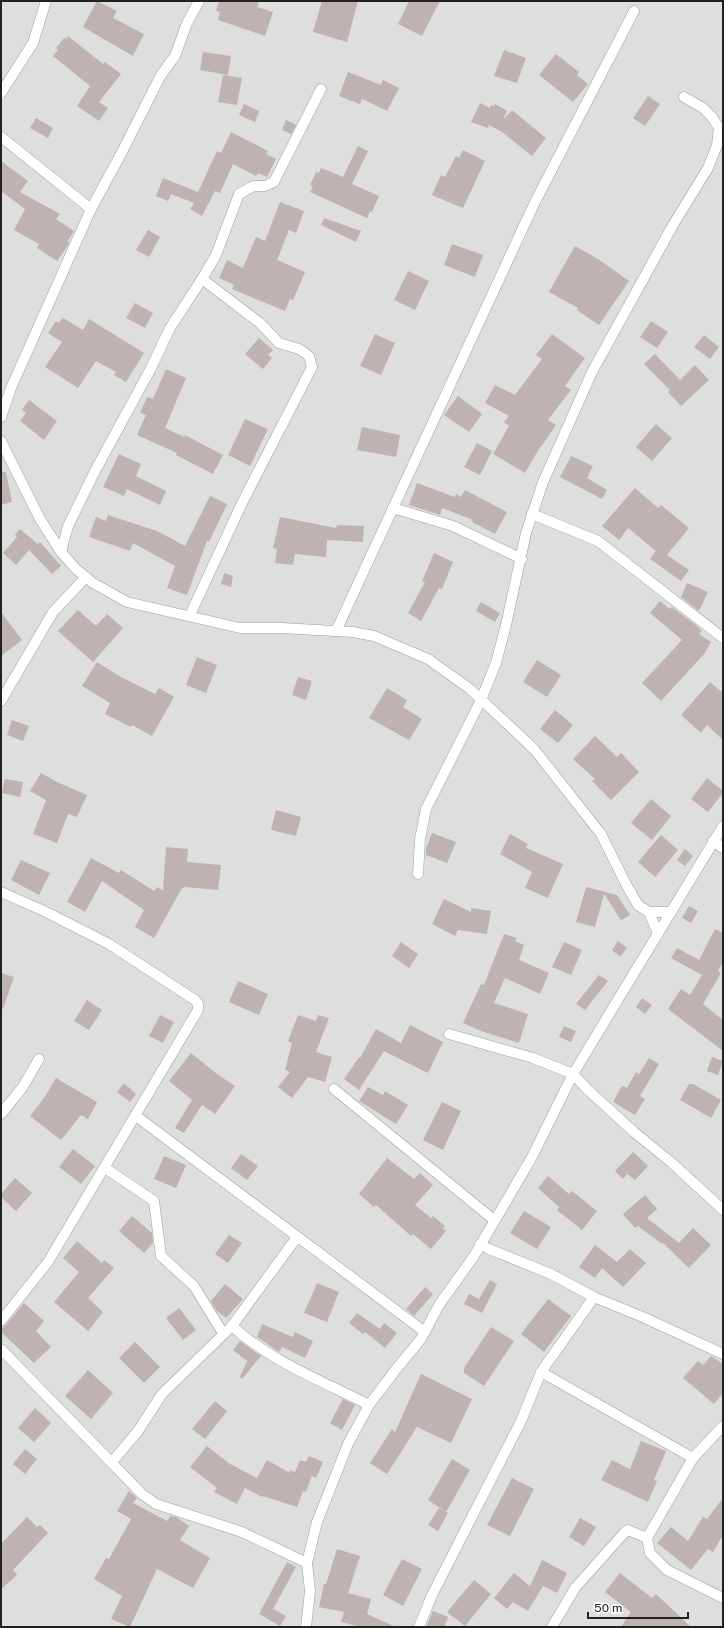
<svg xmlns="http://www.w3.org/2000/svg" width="724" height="1628" font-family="'Public Sans',sans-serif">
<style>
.residential{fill:#dfdede}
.building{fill:#beb3b1}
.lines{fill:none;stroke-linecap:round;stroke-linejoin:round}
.street-casing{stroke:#9e9e9e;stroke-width:11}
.street{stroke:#fff;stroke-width:10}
</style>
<rect width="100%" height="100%" fill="#f0ece8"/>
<rect class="residential" x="1" y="1" width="722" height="1626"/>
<g class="building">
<path d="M97,1L117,11L113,18L144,34L133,56L83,27Z"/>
<path d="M219,1H259L257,7L273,12L265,36L218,20L220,12L216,11Z"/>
<path d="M322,1H358L347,42L313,32Z"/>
<path d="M409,1H440L422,36L398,24Z"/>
<path d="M68,36L103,64L105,62L121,74L99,102L108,108L99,121L77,106L90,86L53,56L58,50L56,48L64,38L66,39Z"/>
<path d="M504,50L526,58L517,83L494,76Z"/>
<path d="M203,52L231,56L228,75L200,70Z"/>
<path d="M556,54L579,72L577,75L588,84L573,102L539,75Z"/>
<path d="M348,72L381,85L383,80L399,88L387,111L362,99L360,104L339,96Z"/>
<path d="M223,75L242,78L237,105L218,102Z"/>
<path d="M648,96L660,104L645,126L633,118Z"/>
<path d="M480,103L490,108L491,105L494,106L495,104L507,111L503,120L512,110L546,138L532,156L502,132L489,125L488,128L471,122Z"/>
<path d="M244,104L259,111L255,122L239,115Z"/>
<path d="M36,118L53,128L48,138L30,128Z"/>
<path d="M286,120L296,125L291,134L282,130Z"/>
<path d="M231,132L268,151L266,154L276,159L267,177L258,173L256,176L233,164L220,193L215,191L202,216L190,209L194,203L171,194L168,201L156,196L163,178L198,192L217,151L221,153Z"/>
<path d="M358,146L368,151L352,184L379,196L372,212L370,211L367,218L310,192L313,186L310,185L316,172L319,173L321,168L343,177Z"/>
<path d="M463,150L485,161L463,208L432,195L441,175L445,177L456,156L459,158Z"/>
<path d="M1,161L28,181L20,192L60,214L56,219L74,231L68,241L69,242L67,247L57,261L37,248L39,244L14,230L25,209L1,191Z"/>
<path d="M280,202L304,211L296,233L289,230L277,260L305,272L293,300L290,299L285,311L232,289L234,285L219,278L227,260L243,268L256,237L265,241Z"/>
<path d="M324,218L361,231L356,242L321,225Z"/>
<path d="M148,230L160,237L149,257L136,250Z"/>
<path d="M452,244L483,255L475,277L444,265Z"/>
<path d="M575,246L598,259L629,281L599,325L577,310L578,308L549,292Z"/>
<path d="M408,271L429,281L415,310L394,300Z"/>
<path d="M135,303L153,313L145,328L126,318Z"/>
<path d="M63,318L83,330L89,319L144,353L126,382L114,375L116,372L96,361L78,388L45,367L62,342L48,333L56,321L59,323Z"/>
<path d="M651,321L668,332L657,348L640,337Z"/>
<path d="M375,334L395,343L381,375L360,366Z"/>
<path d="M552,334L585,358L565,386L571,390L548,420L556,425L541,447H540L525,473L493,454L509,426L504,422L509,416L485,403L495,385L515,395L542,359L536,355Z"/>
<path d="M704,335L719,347L710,359L694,347Z"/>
<path d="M259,338L273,350L268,355L272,358L263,369L245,354Z"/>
<path d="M655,354L680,380L695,365L709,380L681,406L668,392L670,390L644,364Z"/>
<path d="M166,369L186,378L165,428L184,437L185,435L223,455L213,474L176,455L177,453L137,435L146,415L140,413L147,397L153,399Z"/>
<path d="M458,396L482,414L469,432L444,415Z"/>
<path d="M29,400L57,421L44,440L20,421L26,413L22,410Z"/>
<path d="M245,419L268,429L250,466L228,455Z"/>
<path d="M656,424L672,438L652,461L636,447Z"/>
<path d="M362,427L400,435L396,457L357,450Z"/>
<path d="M477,443L492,451L480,475L464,467Z"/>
<path d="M119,454L141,464L136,476L166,491L160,505L127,489L124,496L103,487Z"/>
<path d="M571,456L593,466L587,478L607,490L602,499L560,477Z"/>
<path d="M1,472H6L12,502L1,505Z"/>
<path d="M417,483L455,497L456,494L461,497L465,490L507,512L495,534L472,522L473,520L442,508L440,515L409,505Z"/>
<path d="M635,488L658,508L661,505L689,528L667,555L689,570L681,581L650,559L656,551L628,528L619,540L602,526Z"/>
<path d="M210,496L227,504L209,542L207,541L187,595L167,588L175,566L133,543L130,551L89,537L96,517L106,521L108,515L157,531L185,546Z"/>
<path d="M280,517L336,528L337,525L364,526L363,542L327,540L326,557L295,554L293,565L275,563L277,549L273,548Z"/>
<path d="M20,529L38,544L40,542L61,566L52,574L29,550L16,565L3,553L17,537L15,535Z"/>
<path d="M434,553L453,562L442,589L439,588L421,621L408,613L425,582L422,581Z"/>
<path d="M224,573L233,576L231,587L221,584Z"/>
<path d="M687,583L708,592L699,611L681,597Z"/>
<path d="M660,601L670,609L672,607L697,626L702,631L699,634L711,642L704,654L661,701L642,683L682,640L650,613Z"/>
<path d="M481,602L500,613L495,622L476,611Z"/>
<path d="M78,610L96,626L107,614L123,628L93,662L58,631Z"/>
<path d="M1,612L22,640L1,656Z"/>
<path d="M197,657L217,665L206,693L186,685Z"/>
<path d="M537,660L561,675L547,697L523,682Z"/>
<path d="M97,662L119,676L155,694L159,688L174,697L152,736L132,725L131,727L105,714L110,703L82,686Z"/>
<path d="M298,677L312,681L306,700L292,695Z"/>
<path d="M710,682L723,693V740L707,725L701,733L681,715Z"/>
<path d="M387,688L407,700L403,707L422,719L409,740L369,718Z"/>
<path d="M555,710L573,725L558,743L540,729Z"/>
<path d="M12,720L29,726L23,741L7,735Z"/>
<path d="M595,736L617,757L621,753L639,772L611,800L592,781L595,779L573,759Z"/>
<path d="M41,773L57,782L87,795L77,817L68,814L57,843L33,834L46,800L30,791Z"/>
<path d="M707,778L723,791V793L708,812L691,799Z"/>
<path d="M5,779L23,782L20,797L2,793Z"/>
<path d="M651,799L671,816L652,840L631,823Z"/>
<path d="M276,810L301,817L296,836L271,830Z"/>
<path d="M432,833L456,842L447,863L426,855V848Z"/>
<path d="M510,834L528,844L526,848L563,864L548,898L525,888L532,872L500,854Z"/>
<path d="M661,835L678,850L655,877L638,862Z"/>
<path d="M166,847L188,849L187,862L221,865L218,890L185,887L182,888L154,938L135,927L144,910L102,881L85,912L67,902L91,858L119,873L121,870L154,891L157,887L163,890Z"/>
<path d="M685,849L693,856L685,866L677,860Z"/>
<path d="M21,860L50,873L39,895L11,880Z"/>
<path d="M586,887L617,895L630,915L621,920L604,894L595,927L576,922Z"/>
<path d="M444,899L471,912V908L491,911L487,934L458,930L455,936L432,924Z"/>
<path d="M689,906L698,911L691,923L682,918Z"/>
<path d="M715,929L723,933V961L718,971L721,973L703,1004L723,1020V1051L668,1009L681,989L690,995L702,975L671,958L677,948L699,960Z"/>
<path d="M504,934L517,938L515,941L524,945L519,960L549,973L540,994L505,978L494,1003L528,1014L519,1043L481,1031L463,1023L481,984L484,985Z"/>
<path d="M618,941L627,948L620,957L612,950Z"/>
<path d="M401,942L418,954L409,968L392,956Z"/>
<path d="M564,942L582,950L571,975L552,967Z"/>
<path d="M1,973L14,977L3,1009L1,1008Z"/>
<path d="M599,975L608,981L585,1010L576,1004Z"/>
<path d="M238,981L268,994L259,1015L229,1002Z"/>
<path d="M642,998L652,1005L645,1014L636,1007Z"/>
<path d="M87,1000L102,1010L89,1030L74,1021Z"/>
<path d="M160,1015L174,1022L163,1043L149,1036Z"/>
<path d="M298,1015L316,1021L318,1015L329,1018L316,1052L332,1057L325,1082L308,1077L292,1098L278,1087L290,1072L285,1070L292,1043L288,1041Z"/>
<path d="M410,1025L443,1042L428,1073L384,1051L359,1090L344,1079L359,1057L360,1058L376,1029L401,1043Z"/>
<path d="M564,1026L576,1031L571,1042L559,1037Z"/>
<path d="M191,1053L217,1074L235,1086L215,1114L202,1105L184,1133L175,1128L192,1100L169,1081Z"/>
<path d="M712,1057L723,1061L718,1075L707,1071Z"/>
<path d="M649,1058L659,1064L640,1096L645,1099L635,1115L613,1102L622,1086L627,1088L636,1072L639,1074Z"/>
<path d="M56,1078L97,1102L88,1119L81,1115L61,1140L30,1116L44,1098Z"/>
<path d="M124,1083L136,1094L130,1102L117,1092Z"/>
<path d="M689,1084H693L721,1100L711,1118L680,1100Z"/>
<path d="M368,1087L383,1095L385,1091L408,1105L396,1124L359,1101Z"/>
<path d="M442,1102L461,1111L443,1150L423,1140Z"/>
<path d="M73,1149L95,1166L81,1184L59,1167Z"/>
<path d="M633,1152L648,1166L635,1180L627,1174L623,1179L615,1171Z"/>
<path d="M241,1154L258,1166L247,1180L231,1168Z"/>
<path d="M164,1156L186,1165L176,1188L154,1179Z"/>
<path d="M387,1158L414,1179L420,1173L433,1185L415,1205L431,1218L433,1216L445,1226L443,1228L446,1231L431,1249L413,1234L411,1236L376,1205L374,1207L359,1194Z"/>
<path d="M548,1176L569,1194L572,1191L597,1211L582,1230L557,1210L559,1207L538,1188Z"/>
<path d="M15,1178L32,1193L16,1211L1,1197V1194Z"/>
<path d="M645,1195L657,1209L647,1218L679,1243L693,1228L711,1245L689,1268L663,1243L662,1244L638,1226L635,1228L623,1214Z"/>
<path d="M524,1211L551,1227L537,1249L510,1233Z"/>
<path d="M132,1216L152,1233L153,1243L144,1253L119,1231Z"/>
<path d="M229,1235L242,1243L228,1263L215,1254Z"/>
<path d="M77,1241L102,1263L104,1260L114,1268L88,1298L103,1312L88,1331L54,1302L79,1272L63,1258Z"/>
<path d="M595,1245L617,1262L630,1249L646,1263L623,1287L602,1268L595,1278L579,1267Z"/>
<path d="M490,1280L497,1284L482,1313L464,1304L469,1294L479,1299Z"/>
<path d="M317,1283L339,1292L327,1322L304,1313Z"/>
<path d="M225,1284L243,1299L226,1318L216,1310L211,1301Z"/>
<path d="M425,1287L433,1294L414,1316L406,1309Z"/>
<path d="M548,1299L571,1316L544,1352L521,1334Z"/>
<path d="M24,1303L44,1321L36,1331L51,1347L34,1363L1,1332V1329L6,1325Z"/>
<path d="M179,1308L196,1330L183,1340L166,1318Z"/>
<path d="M357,1313L380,1329L384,1323L397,1333L385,1348L365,1332L363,1334L349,1323Z"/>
<path d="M262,1324L293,1337L295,1332L313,1341L305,1358L282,1347L279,1352L257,1337Z"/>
<path d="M491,1327L514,1341L484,1386L464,1373V1368Z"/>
<path d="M240,1341L261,1356L242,1379L240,1377L247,1361L233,1350Z"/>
<path d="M135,1342L160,1367L144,1383L119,1358Z"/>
<path d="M711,1356L723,1364V1393L714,1404L683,1378L698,1361L703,1365Z"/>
<path d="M88,1370L113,1393L91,1419L65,1396Z"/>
<path d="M421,1374L472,1399L451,1443L417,1427L387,1474L370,1463L392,1429L395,1432Z"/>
<path d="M343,1399L355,1405L342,1430L330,1423Z"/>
<path d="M215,1401L227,1411L205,1439L192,1429Z"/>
<path d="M35,1408L51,1423L34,1442L18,1428Z"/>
<path d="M641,1441L666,1451L654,1480L657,1481L648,1502L601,1480L612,1460L630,1469Z"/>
<path d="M207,1446L230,1464L257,1478L267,1460L290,1473V1470L295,1472L300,1460L306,1462L309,1456L323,1462L316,1478L312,1476L306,1492L303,1491L297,1507L263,1496L262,1497L245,1488L237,1504L214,1492L217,1488L190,1467Z"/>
<path d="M25,1449L37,1459L25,1474L13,1464Z"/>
<path d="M452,1459L470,1470L446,1512L428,1500Z"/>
<path d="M512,1478L534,1489L510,1536L487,1525Z"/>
<path d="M129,1491L137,1498L133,1503L167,1521L170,1516L176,1517L189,1526L180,1540L210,1558L193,1588L157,1569L130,1627L111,1619L122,1596L94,1579L106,1558L109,1559L131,1519L117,1511Z"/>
<path d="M723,1498V1535L713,1552L708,1549L691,1570L657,1543L671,1527L688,1541L703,1517L707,1519Z"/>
<path d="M439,1508L448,1513L438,1531L428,1525Z"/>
<path d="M27,1517L37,1527L40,1525L48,1533L13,1570L17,1575L1,1589V1544Z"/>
<path d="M580,1518L596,1527L584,1546L569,1537Z"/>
<path d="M337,1549L360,1556L348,1593L371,1599L367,1614L396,1627H361L341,1622L344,1612L319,1607L324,1584H326Z"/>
<path d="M402,1559L422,1569L403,1606L383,1595Z"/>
<path d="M542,1560L567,1573L557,1593L543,1586L528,1611L513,1602L507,1609L494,1598L514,1573L530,1586Z"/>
<path d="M287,1562L296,1567L273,1609L286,1616L280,1626L259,1614Z"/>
<path d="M620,1573L652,1598L656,1594L691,1627H621L631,1612L605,1592Z"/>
<path d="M474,1580L491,1594L465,1626L447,1612Z"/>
<path d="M433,1611L448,1617L444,1627H432L427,1625Z"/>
</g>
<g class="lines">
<defs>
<g id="street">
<path d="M1,93L33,43L46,1"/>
<path d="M1,137L91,209L11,388L1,417"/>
<path d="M91,209L122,152L161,75L175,56L187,23L199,1"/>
<path d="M1,441L40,519L61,552L76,569L93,583L127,602L240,628H281L353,632L374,636L428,659L470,689L534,749L601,834L627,886L638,905L649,912H670"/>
<path d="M393,508L453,526L522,559"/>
<path d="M532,514L598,541L723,638"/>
<path d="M61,552L68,526L95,471L150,370L170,328L202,279"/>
<path d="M190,615L243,501L312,367L309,356L299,349L279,343L260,323L202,279L216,255L239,194L254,186H265L274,182L321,89"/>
<path d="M336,631L535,202L634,11"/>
<path d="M1,701L53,612L86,577"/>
<path d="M713,841L723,848"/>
<path d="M418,874L420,839L426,809L481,700L496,663L506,625L526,533L543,482L592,372L673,225L708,168L717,145L719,128L712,117L703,108L684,97"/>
<path d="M1,892L44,911L109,944L195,1000L198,1004V1010L48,1262L1,1321"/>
<path d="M649,912L658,934"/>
<path d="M449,1034L533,1058L573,1074L588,1090L634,1132L672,1163L723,1210"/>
<path d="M334,1089L494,1220"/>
<path d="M1,1114L22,1088L39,1059"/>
<path d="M136,1116L425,1332"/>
<path d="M105,1168L154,1201L161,1256L194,1286L221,1330L225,1333"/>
<path d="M480,1244L489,1249L551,1274L594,1297L645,1318L723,1354"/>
<path d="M232,1326C270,1361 324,1382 369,1405"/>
<path d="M1,1349L142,1494L156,1504L242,1532L307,1563"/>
<path d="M541,1372L693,1458"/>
<path d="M723,1426L693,1458L647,1538L650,1553L667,1570L723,1598"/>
<path d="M112,1462L138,1431L162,1394L232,1326L297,1237"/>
<path d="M306,1627L310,1591L307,1563L317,1522L348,1444L369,1405L397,1368L421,1339L439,1305L474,1256L532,1157L573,1074L723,826"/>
<path d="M419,1627L432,1595L521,1421L541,1372L594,1297"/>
<path d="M552,1627L575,1588L625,1532L628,1530L647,1538"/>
</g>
</defs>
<use href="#street" class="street-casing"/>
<use href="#street" class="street"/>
</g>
<rect width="724" height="1628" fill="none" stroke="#212121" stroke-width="4"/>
<path d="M588 1612v6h100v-6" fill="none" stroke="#212121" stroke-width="2"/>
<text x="594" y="1612" font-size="12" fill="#212121" stroke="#ffffff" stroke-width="3" paint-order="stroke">50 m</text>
</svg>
